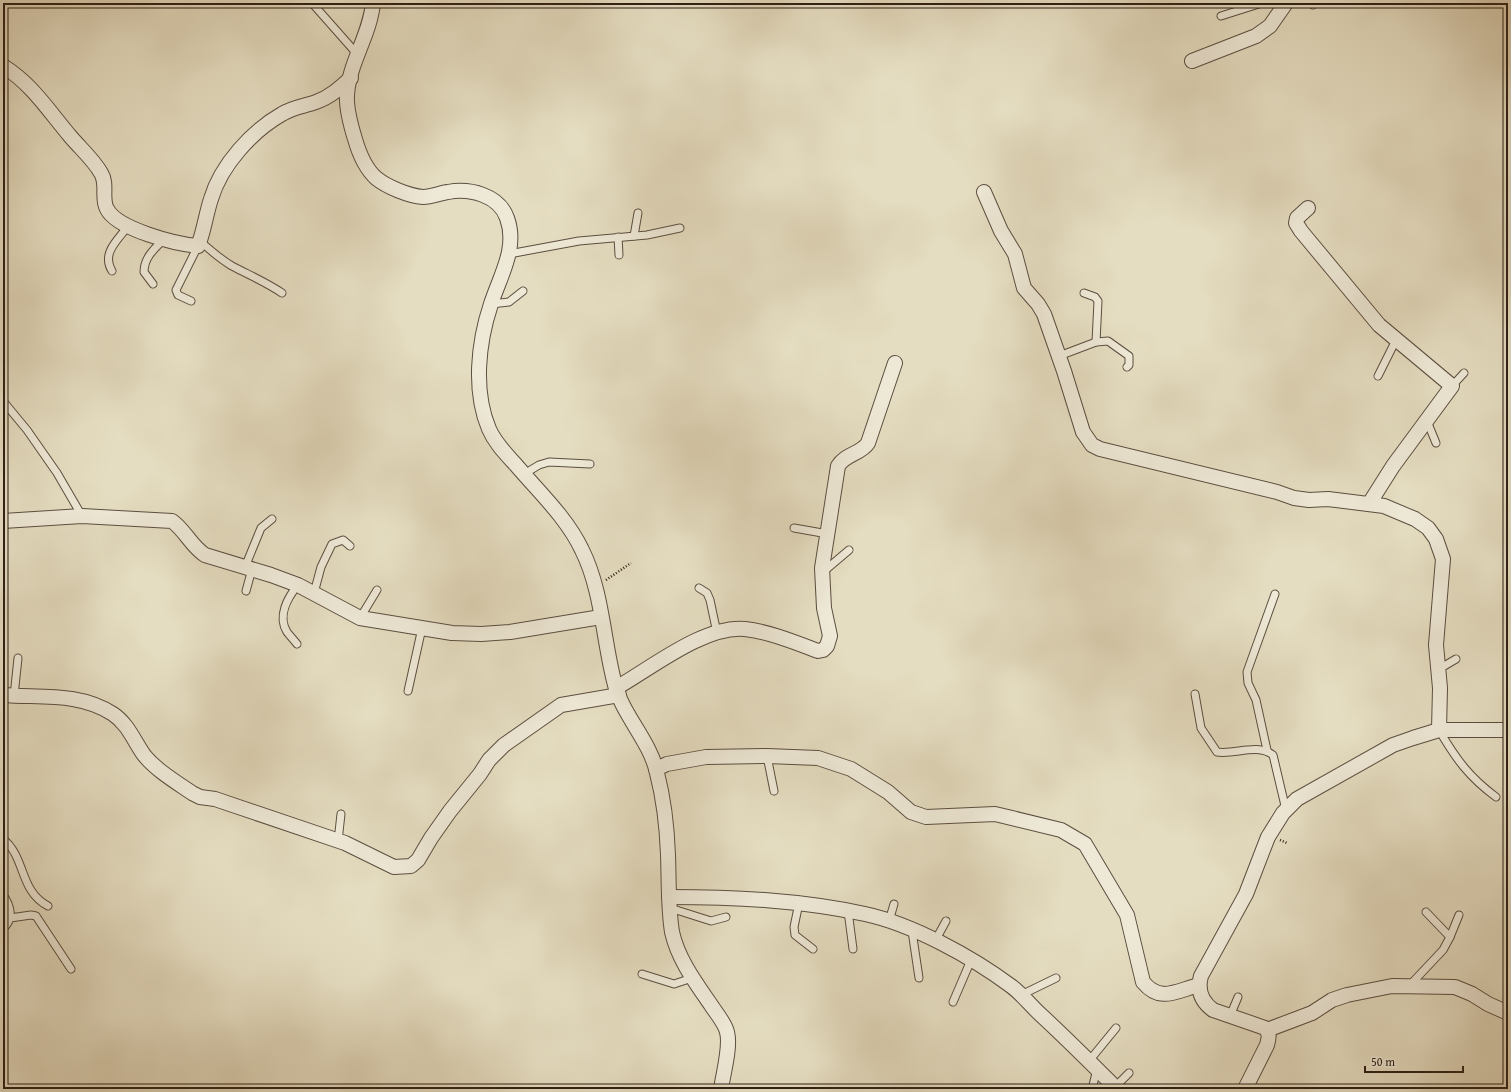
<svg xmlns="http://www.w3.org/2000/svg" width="1511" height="1092" font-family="'Gentium Book Plus',serif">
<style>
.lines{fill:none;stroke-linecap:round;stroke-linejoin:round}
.service-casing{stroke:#5c4e40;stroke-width:9}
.minor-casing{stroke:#5c4e40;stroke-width:16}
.path{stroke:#2f1f15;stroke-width:2.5;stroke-dasharray:1 2;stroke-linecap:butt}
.service{stroke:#eee9d7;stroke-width:7}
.minor{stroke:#eee9d7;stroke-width:14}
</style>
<rect width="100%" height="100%" fill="#e5ddc1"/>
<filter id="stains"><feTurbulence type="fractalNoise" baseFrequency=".005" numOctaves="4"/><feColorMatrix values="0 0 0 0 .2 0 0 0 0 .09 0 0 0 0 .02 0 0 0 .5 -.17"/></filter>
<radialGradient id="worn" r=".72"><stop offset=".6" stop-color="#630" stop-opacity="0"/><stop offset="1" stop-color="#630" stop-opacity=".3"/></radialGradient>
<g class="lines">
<defs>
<g id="service">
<path d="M312,3L358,55"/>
<path d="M1312,3L1313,5"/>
<path d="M1221,16L1262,3"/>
<path d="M634,236L638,213"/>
<path d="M618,237L619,255"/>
<path d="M200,241C210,250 220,259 232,266C249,275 266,282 282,293"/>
<path d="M509,254L579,241L647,235L680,228"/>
<path d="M112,271C101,253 118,240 129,225"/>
<path d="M153,284L144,272C144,258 154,249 163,240"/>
<path d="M1084,293L1095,297L1098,301L1096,342"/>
<path d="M191,301L178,295L176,290L198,246"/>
<path d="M491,304L509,302L523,291"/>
<path d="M1059,356L1096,342L1108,341L1129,356V365L1127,367"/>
<path d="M1378,376L1396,340"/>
<path d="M1452,386L1464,373"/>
<path d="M3,401L27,430L57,473L82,516"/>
<path d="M1427,421L1436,443"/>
<path d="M524,474L539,465L549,462L590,464"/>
<path d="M794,528L828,534"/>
<path d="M245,567L261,528L272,519"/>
<path d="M823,572L849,550"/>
<path d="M699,588L707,593L710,600L717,633"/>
<path d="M246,591L252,569"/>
<path d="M314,593L321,567L332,544L343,540L350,546"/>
<path d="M360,618L377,590"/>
<path d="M297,644C294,640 290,636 287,632C277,616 288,597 298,585"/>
<path d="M1439,669L1456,659"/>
<path d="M408,691L422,628"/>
<path d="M1195,694L1201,728L1217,752C1235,755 1257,743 1273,755L1286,810"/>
<path d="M14,696L18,658"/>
<path d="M1439,730C1456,759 1469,777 1496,797"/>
<path d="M1267,750L1256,700L1248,683L1247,672L1275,594"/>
<path d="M767,756L774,791"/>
<path d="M3,839C26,857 19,891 48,906"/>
<path d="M338,841L341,814"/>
<path d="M3,895C11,906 14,919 3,929"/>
<path d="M799,903L794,927L795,935L813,949"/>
<path d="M670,908L711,921L726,917"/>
<path d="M848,911L853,949"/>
<path d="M10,918L31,915L36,916L71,969"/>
<path d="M889,921L894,904"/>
<path d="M912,931L919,978"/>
<path d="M1450,937L1459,915"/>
<path d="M935,941L946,921"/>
<path d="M642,974L674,984L692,978"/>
<path d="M1410,985L1443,950L1450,937L1426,912"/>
<path d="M1021,995L1056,978"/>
<path d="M953,1002L971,960"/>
<path d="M1230,1016L1238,997"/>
<path d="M1089,1061L1116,1028"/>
<path d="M1115,1087L1129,1073"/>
<path d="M1092,1089L1097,1069"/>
</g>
<g id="minor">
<path d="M373,3C370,35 349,63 347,95C346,109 351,126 355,139C359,153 365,168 376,178C387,187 409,196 423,197C432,197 440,193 448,192C470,188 499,195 507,218C518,248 500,276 491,304C478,343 473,391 489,429C495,443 506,454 516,465C539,492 567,518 582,550C602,590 603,638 614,681C621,714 650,740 657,773C664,800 667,827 668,855C669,880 668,907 672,932C678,959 695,982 711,1005C716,1013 725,1023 727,1032C731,1047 723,1074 721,1089"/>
<path d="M1192,61L1256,36L1270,26L1286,3"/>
<path d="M3,66C32,84 48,110 70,136C80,148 93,159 101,173C108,184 101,199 107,209C117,229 175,244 198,246C204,231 206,214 211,199C221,165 252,131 282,114C293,107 305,106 316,102C330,97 340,88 351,78"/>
<path d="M984,192L1001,231L1015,254L1024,288L1038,304L1044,314L1064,371L1083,432L1092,445L1100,449L1277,492L1294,498L1309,500L1328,499L1384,506L1415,519L1428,528L1436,539L1443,559L1436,645L1440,688L1439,730"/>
<path d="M1308,208L1297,218L1296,223L1301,231L1379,325L1452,386L1393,466L1369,504"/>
<path d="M3,521L82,516L172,521C185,530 191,546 205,555L271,575L298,585L360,618L452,633L481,634L510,632L601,617"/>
<path d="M616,688C650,669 704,625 745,629C770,632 794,642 818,651L823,650L827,646L830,636L824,608L822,568L838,466C845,454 861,454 868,443L895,363"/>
<path d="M3,695C40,698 80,692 113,714C128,724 134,741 144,755C156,770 176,782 192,793L200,797L215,799L345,843L394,867L411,866L418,860L431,838L450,811L480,774L489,760L504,745L561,705L619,695"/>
<path d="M656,769L667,764L706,757L767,756L818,758L851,769L888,792L911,812L926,817L995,814L1061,830L1085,844L1127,915L1143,982C1160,1003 1176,991 1199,985"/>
<path d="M669,897C735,897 800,900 865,914C912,924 972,957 1011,986C1022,994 1031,1006 1041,1015C1067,1039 1092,1064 1117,1089"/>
<path d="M1267,1030L1312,1013L1332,1000L1347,995L1392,986L1455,987L1472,994L1488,1004L1508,1013"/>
<path d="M1245,1089L1267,1045C1269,1038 1270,1033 1265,1028L1213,1010C1201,1001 1197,990 1201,976L1246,894L1268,837L1283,813L1297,799L1393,745L1413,738L1439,730H1508"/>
</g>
</defs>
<use href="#service" class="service-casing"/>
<use href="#minor" class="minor-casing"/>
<g class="path">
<path d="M606,580L631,563"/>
<path d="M1280,840L1287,843"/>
</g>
<use href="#service" class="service"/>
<use href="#minor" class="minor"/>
</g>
<rect width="1511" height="1092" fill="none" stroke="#e5ddc1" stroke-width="16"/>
<rect x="4" y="4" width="1503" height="1084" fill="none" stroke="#2f1f15" stroke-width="2"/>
<rect x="8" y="8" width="1495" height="1076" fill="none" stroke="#2f1f15"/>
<path d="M1365 1066v6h98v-6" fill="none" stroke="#2f1f15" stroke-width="2"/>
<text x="1371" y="1066" font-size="12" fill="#2f1f15" stroke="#eee9d7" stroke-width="3" paint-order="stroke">50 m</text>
<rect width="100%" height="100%" filter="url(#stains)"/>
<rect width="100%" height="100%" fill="url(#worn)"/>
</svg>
